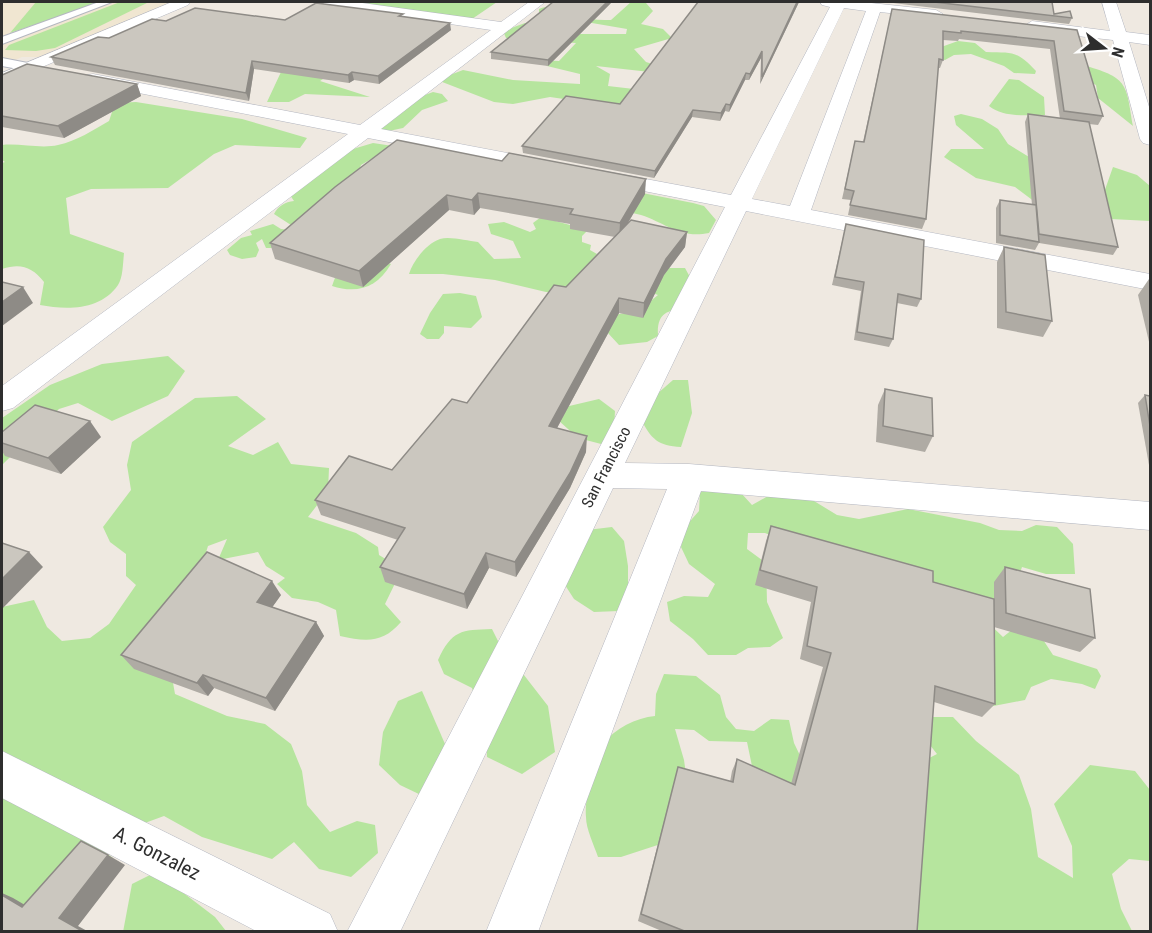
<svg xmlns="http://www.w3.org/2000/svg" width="1152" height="933" font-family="'Roboto Condensed',sans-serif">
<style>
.education{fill:#f0e6d1}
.green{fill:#b6e59e}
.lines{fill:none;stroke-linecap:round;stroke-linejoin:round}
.service-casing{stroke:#b4b7c1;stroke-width:2}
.minor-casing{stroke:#b4b7c1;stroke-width:1}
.tertiary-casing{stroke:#b4b7c1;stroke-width:1}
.service{fill:#fff;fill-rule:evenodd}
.minor{fill:#fff;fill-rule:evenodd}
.tertiary{fill:#fff;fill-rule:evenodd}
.wall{fill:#afaba4}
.shaded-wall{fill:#8e8b86}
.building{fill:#cbc7bf;stroke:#8e8b86;stroke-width:1.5}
.labels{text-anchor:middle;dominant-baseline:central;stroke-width:4.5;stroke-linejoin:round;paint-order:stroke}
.street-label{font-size:16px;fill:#2e2e2e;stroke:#fff}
.near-street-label{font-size:20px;fill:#2e2e2e;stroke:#fff}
</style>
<rect width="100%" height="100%" fill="#efe9e1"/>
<path class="education" d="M2,2H172L44,57H22L2,66Z"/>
<g class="green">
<path d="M36,2H102L10,33Z"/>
<path d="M120,2H149L55,48L36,51L5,50L9,45Z"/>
<path d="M338,2H497L472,19Z"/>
<path d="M631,2L646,3L653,11L641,24L663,29L672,38L634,49L646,62L695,77L596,66L610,74L608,86L677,94L687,105L598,104L550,97L513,104L494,102L437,80L463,70L513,80L580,84V74L547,66L540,60L559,61L576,43L506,38L503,31L525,23L566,34H626L627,29L551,16L539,12V9C557,1 568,12 586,18C593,20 602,20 611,20Z"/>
<path d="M958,41L975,43L986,52C1013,53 1016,50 1036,71L1035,74L1014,73L1004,66L971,54L954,55L945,60L927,57L930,51Z"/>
<path d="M1086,66C1129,78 1126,85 1133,126L1098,98L1096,85L1088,81Z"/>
<path d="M341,67L320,81L370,97L305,94L289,102H267L281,72Z"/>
<path d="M1009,79L1019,80L1044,97L1045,115C1027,115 1004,118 989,106Z"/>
<path d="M433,92L442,94L448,101L422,110L403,128L384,132L376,126L409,101Z"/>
<path d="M136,102L242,119L307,138L300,148L235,145L214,154L168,188L91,189L66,198L70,234L124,253C123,262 123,278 118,285C100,311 66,310 40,305L44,282C32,267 21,263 2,269V163L5,162L2,160V145C20,143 41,149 58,145C77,141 93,130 109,121L115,103Z"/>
<path d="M961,114L982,119L998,129L1008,144L1101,201L1113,167L1137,175L1150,186V221L1111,219L1039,205L1015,187L976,178L944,157L951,149H984L956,125L954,116Z"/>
<path d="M373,143L393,146L361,165L355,183L277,248H266L262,239L256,243L259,250L256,257L242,259L230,255L227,250L241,238L252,235L250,231L273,224L281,229L290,230L294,227L274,214C278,206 285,202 294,201L290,195L353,149Z"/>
<path d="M632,191L693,203L704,206L716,220L709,233C680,239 666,223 641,215C626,211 609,209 593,206Z"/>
<path d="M541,217L588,230L582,236V242L591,245L590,250L597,254L593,259L657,268H685L691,279L705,294L695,310C673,309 656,308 658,336L647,342L619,345L607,332L601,317L638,311L658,295L650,292H546L495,280L443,274H409C413,261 426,244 440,239C450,236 467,241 478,242L494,259L521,258L513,241L491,234L488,224L504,222L530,232L536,229L533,223Z"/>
<path d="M377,260L391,264C377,288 357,294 332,286L336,275Z"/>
<path d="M460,293L476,296L482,317L471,328L444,326V333L439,339H427L420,334L430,313L443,294Z"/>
<path d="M168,356L185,371L168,396L112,421L78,403L59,409L3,464L2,470V418L50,385L102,364Z"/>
<path d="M673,380H688L692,413L681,447C658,446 651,439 641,419L657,394Z"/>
<path d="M237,396L266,419L228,446L253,455L278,442L291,464L329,468L328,491L308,517L356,533L378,547L379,555L402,569L385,604L401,622C383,643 367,642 340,636L336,610L318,602L292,598L277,584L285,578L266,566L258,552L218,560L227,539L208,546L170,666L175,694L227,716L265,724L291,744L302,771L307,805L330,832L357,821L375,825L378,853L351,877L319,869L294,842L272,859L202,837L164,816L123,831L73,829L113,858L2,931V607L34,600L47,627L62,641L90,638L109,624L136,585L126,576V554L110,542L103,527L131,490L127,465L132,442L195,398Z"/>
<path d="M599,399L615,411L614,429L605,445L578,438L558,420L565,407Z"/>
<path d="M723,486L741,493L752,505L768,496L781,493L814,501L837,515L859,519L908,509L980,523L999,530L1022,531L1036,525L1057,527L1073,544L1075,574H1046L1022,567L1018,579L979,614L1003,637L1018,625L1040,635L1053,655L1097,669L1101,676L1095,689L1082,684L1051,679L1031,687L1025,700L978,709L787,542L765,533H748L747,549L766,563L767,602L783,638L770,647L748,648L736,655H708L693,639L670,621L667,602L684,596L708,597L715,584L689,564L681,547L684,528L699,511L700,492Z"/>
<path d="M612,527L624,541L628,566V598L619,611L594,612L574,599L565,585L562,533Z"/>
<path d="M492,629L499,643L548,706L555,752L522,774L487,757L486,733L472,688L444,674L438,660C452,630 461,630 492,629Z"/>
<path d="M664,674L696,676L720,695L726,717L736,729L754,731L771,719L789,720L794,743L806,768L818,813L766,779L752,766L747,742L709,741L694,730L675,729L684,760L690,802L673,840L621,857H598C594,845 586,829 586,817C584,799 594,758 603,744C615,728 636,718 655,716L656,694Z"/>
<path d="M422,691L445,744L423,796L400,785L379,765L383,732L398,701Z"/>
<path d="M908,717H953L976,741L1019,775L1031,809L1038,857L1073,878L1072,846L1054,804L1090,765L1135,771L1150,790V861L1129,859L1112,874L1121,909L1132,931H896L908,769L937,754Z"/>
<path d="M156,872L215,917L226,931L123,932L132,884Z"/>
</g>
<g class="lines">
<defs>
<g id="service">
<path d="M99,2H112L2,44V37Z"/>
<path d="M2,58L33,64L35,67L29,71L2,66Z"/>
</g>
<g id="minor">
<path d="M321,2H355L501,22L529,2H545L381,129L549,161L556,163L559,167L556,171L549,173L368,138L13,408L2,411V386L348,134L93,84L87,83L84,79L87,75L93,74L360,125L491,30L328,6Z"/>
<path d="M820,2H862L936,10L943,14L936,18L880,12L811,210L1150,274V290L746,211L625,463L689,464L1150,502V530L701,491L538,932H486L667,489L613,488L400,932H347L725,207L603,183L595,182L592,177L595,172L603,171L731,195L830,7L822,5ZM844,8L866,11L790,206L752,199Z"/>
<path d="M1102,2H1116L1126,32L1150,35V45L1129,42L1150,110V145L1143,143L1140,139L1113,40L1032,31L1024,26L1032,21L1110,31Z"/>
<path d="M2,751L330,914L338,932H258L2,798Z"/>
</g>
<path id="tertiary" d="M172,2H190L188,5L2,84V73Z"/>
</defs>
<use href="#service" class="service-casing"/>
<use href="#minor" class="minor-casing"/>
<use href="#tertiary" class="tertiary-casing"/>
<use href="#service" class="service"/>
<use href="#minor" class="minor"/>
<use href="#tertiary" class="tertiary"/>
</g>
<g class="wall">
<path d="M799,2L760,84L761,58L749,80H745L729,112L725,111L720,121L692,117L654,178L523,153L522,146L620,104Z"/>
<path d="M893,2H1052L1054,14L1072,18L1069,24L893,3Z"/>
<path d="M611,3L548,66L491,59V52Z"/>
<path d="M892,9L1077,30L1103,116L1098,125L1089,124L1118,247L1113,255L1039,243L1035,250L996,243V208L1000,200L1032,205L1025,122L1028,114L1060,119L1050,49L959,39L958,41L943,40V60L940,68H938L926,219L922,229L848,215L851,200L842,199L853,150L855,141L863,142Z"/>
<path d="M403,17L451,30L379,84L354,80L349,83L254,69L249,101L55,65L51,57L109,38L285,20Z"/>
<path d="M2,75L137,84L141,96L64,138L2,127Z"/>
<path d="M335,187L645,194L627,224L687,232L685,247L664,275L643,318L619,313L557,428L586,452L570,488L516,577L489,568L467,609L385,582L380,567L398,540L321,515L315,500L392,470L467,403L566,287L615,237L570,229V224L480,208L474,215L449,210L363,287L275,259L270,243Z"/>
<path d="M846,224L921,299L917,307L897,303L893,339L889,347L854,340L861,291L832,285Z"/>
<path d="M1004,247L1052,321L1043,337L997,328V262Z"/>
<path d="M1149,279H1150V346L1138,295Z"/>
<path d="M885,389L933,436L925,452L876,442L878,405Z"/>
<path d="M1145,395L1150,396V465H1149L1138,403Z"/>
<path d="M2,432L101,437L61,474L5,456L2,451Z"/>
<path d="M771,526L933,582L994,599V582L1005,567L1095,638L1080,652L994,627L995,704L982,717L934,702L917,932H664L638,921L678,767L730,782L732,771L737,759L791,784L823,667L800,659L811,602L755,585L766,541Z"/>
<path d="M281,595L272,607L316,622L324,636L275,711L214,688L208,696L134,669L121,655Z"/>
</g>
<g class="shaded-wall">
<path d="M607,2H611V3L548,66V60Z"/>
<path d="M797,2H799L760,84L762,77Z"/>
<path d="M450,23L451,30L379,84L378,76Z"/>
<path d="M762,51L761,58L749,80L750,74Z"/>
<path d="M252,61L254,69L249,101L246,93Z"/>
<path d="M352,72L354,80L349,83L348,75Z"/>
<path d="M746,73L745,80L729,112L730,105Z"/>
<path d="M137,84L141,96L64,138L58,126Z"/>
<path d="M726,104L725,111L720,121L721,113Z"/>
<path d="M693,110L692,117L654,178L655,171Z"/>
<path d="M646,179L645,194L619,238L620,223Z"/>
<path d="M478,193L480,208L474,215L472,200Z"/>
<path d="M447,195L449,210L363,287L359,271Z"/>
<path d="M687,232L685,247L664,275L643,318L644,303L666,259Z"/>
<path d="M23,287L33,303L2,326V302Z"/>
<path d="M619,298V313L550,441L549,426Z"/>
<path d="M90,421L101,437L61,474L48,458Z"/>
<path d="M587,436L586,452L570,488L516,577L515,562Z"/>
<path d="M29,552L43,567L2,609V579Z"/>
<path d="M486,553L489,568L467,609L464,594Z"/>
<path d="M272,581L281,595L266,616L257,602Z"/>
<path d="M316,622L324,636L275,711L266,698Z"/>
<path d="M203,675L214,688L208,696L197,683Z"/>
<path d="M108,855L125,865L78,926L89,932H84L59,918Z"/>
<path d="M2,893L13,898L42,915L22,907L2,895Z"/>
</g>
<g class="building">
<path d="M553,2H607L548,60L491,52Z"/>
<path d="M698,2H797L762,77V51L750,74L746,73L730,105L726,104L721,113L693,110L655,171L522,146L566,96L620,104Z"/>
<path d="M934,2H1052L1054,14L1070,11L1072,18Z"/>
<path d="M316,3L403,14L399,16L450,23L378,76L352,72L348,75L252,61L246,93L51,57L98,37L109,38L152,19L166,21L195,8L285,20Z"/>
<path d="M892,9L1077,30L1103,116L1064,111L1054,41L961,31V33L943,31V60L939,59L926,219L850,205L854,191L845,189L855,141L864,142Z"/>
<path d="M27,64L137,84L58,126L2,116V75Z"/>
<path d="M1028,114L1089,122L1118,247L1039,234Z"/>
<path d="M397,140L502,161L509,153L646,179L620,223L570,214L573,209L478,193L472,200L447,195L359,271L270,243L335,187Z"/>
<path d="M1000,200L1036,205L1039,242L1000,235Z"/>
<path d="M631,220L687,232L666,259L644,303L619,298L549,426L587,436L570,473L515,562L486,553L464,594L380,567L405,528L315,500L349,456L392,470L452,399L467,403L554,285L566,287Z"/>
<path d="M846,224L924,240L921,299L898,294L893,339L857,332L864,282L835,277Z"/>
<path d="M1004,247L1045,255L1052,321L1006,312Z"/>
<path d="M2,282L23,287L2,302Z"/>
<path d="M885,389L932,398L933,436L883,426Z"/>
<path d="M1145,395L1150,396V426Z"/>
<path d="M35,405L90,421L48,458L2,443V432Z"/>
<path d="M771,526L933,571V582L994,599L995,704L935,686L917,932H687L641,914L678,767L733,782L737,759L795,785L831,653L807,646L817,587L760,570Z"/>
<path d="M2,543L29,552L2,579Z"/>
<path d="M207,552L272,581L257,602L316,622L266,698L203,675L197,683L121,655Z"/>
<path d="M1005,567L1090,589L1095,638L1006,613Z"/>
<path d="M81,841L108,855L59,918L84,932H2V895L22,907Z"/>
</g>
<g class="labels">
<g class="street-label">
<text transform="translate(606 467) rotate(-63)">San Francisco</text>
</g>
<g class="near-street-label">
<text transform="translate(157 853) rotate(27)">A. Gonzalez</text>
</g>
</g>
<rect width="1152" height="933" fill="none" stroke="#2e2e2e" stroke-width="6"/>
<g transform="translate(1104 48) rotate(107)" stroke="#ffffff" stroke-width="4.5" paint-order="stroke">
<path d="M0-4.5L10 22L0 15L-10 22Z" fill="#2e2e2e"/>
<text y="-9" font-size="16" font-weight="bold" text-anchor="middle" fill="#2e2e2e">N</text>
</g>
</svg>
